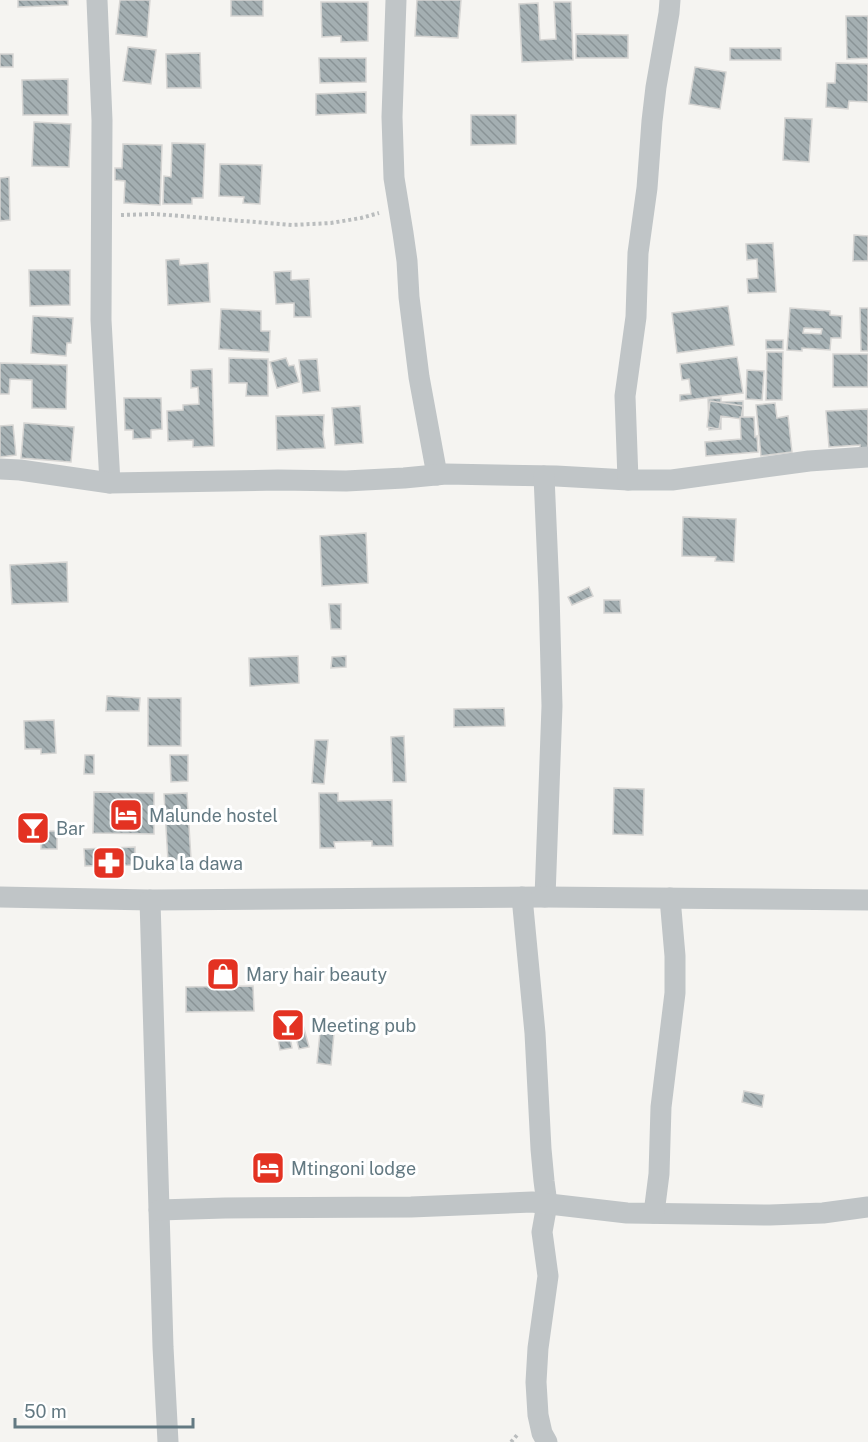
<svg xmlns="http://www.w3.org/2000/svg" width="868" height="1442" font-family="'Public Sans',sans-serif">
<style>
.building{fill:url(#building-back-hatch);stroke:#d6d5d3;stroke-width:1.5;fill-rule:evenodd}
.lines{fill:none;stroke-linecap:round;stroke-linejoin:round}
.path{stroke:#babdbe;stroke-width:4;stroke-dasharray:3 3;stroke-linecap:butt}
.street{stroke:#c0c5c7;stroke-width:21}
.labels{text-anchor:middle;dominant-baseline:central;stroke-width:6;stroke-linejoin:round;paint-order:stroke}
.poi-label{font-size:18px;fill:#637982;stroke:#fff;text-anchor:start}
</style>
<defs>
<pattern id="building-back-hatch" width="6" height="6" patternUnits="userSpaceOnUse" patternTransform="scale(1.5)"><rect width="6" height="6" fill="#a4afb2"/><path d="M-1 5l2 2M0 0l6 6M5-1l2 2" fill="none" stroke="#899396"/></pattern>
</defs>
<rect width="100%" height="100%" fill="#f5f4f1"/>
<g class="building">
<path d="M18,0H68V5L18,7Z"/>
<path d="M120,0H150L147,37L116,34Z"/>
<rect x="231" y="0" width="32" height="16"/>
<path d="M417,0H461L458,38L415,36Z"/>
<path d="M321,2H368V41L341,42V36L322,37Z"/>
<path d="M554,2H571L573,60L522,62L519,4L538,3L540,40L556,39Z"/>
<path d="M846,16H868V58L847,59Z"/>
<path d="M576,34L628,35V58H576Z"/>
<path d="M128,47L156,50L151,84L123,81Z"/>
<rect x="730" y="48" width="51" height="12"/>
<path d="M200,53L201,88H167L166,54Z"/>
<rect x="0" y="54" width="13" height="13"/>
<path d="M319,58H366V82L320,83Z"/>
<path d="M836,63L868,64V102L849,101L848,109L826,107L827,83H835Z"/>
<path d="M695,67L726,72L720,109L689,104Z"/>
<path d="M68,79V115H23L22,80Z"/>
<path d="M366,92V113L316,115V94Z"/>
<path d="M471,115H516V144L471,145Z"/>
<path d="M785,118L812,119L809,162L783,160Z"/>
<path d="M34,122L71,124L69,167L32,166Z"/>
<path d="M172,143L205,144L203,198H192V204H163L164,176L171,177Z"/>
<path d="M123,144L162,145L160,205L124,203L125,181L115,180V168H122Z"/>
<path d="M220,164L262,165L260,204L243,203L244,197L219,196Z"/>
<path d="M9,177L10,220L0,221V178Z"/>
<path d="M854,235L868,236V261H853Z"/>
<path d="M773,243L776,292L748,293L747,279L758,278L757,259L747,260L746,244Z"/>
<path d="M179,259L180,265L208,263L210,302L168,305L166,260Z"/>
<path d="M29,270H70V305L30,306Z"/>
<path d="M291,271V280L309,279L311,317H294V303L276,304L274,272Z"/>
<path d="M728,306L734,345L677,353L672,313Z"/>
<path d="M790,308L830,311V315L842,316L841,338H831L830,350L802,348V351L787,350ZM804,328L822,329L821,334L803,333Z"/>
<path d="M860,308H868V351H861Z"/>
<path d="M221,309L261,311V331H270L269,352L219,349Z"/>
<path d="M33,316L73,318L71,343H67L66,356L31,353Z"/>
<rect x="766" y="340" width="17" height="9"/>
<path d="M767,352H783L782,400H766Z"/>
<rect x="833" y="354" width="35" height="33"/>
<path d="M737,357L743,393L680,401V395L691,394L689,379L682,380L680,364Z"/>
<path d="M229,358L268,359V396H246L247,383H229Z"/>
<path d="M286,358L289,366L294,365L299,382L277,388L270,362Z"/>
<path d="M317,359L320,391L303,393L299,360Z"/>
<path d="M0,363L67,365L66,409L32,408V380L10,379L9,394H0Z"/>
<path d="M212,369L214,446L193,447V440L168,441L167,411L183,410V405L199,404L198,387L191,388V370Z"/>
<path d="M747,370L764,371L762,400L746,399Z"/>
<path d="M124,398H161L162,429L151,430V438L133,439V430H125Z"/>
<path d="M721,398V402L743,401V417H721V429L709,430L708,399Z"/>
<path d="M710,401L743,406L741,419L721,416L719,429L707,427Z"/>
<path d="M775,403L777,418L788,416L792,452L761,456L756,405Z"/>
<path d="M360,406L363,443L335,445L332,408Z"/>
<path d="M868,409V448L860,449V445L829,447L826,411Z"/>
<path d="M324,415L323,434L325,448L277,450L276,416Z"/>
<path d="M740,417H754L755,437L757,436L758,452L706,456L705,442L741,439Z"/>
<path d="M24,423L74,427L71,462L21,458Z"/>
<path d="M13,425L16,455L0,457V426Z"/>
<path d="M683,517L736,519L734,562L715,561L716,557L682,556Z"/>
<path d="M366,533L368,583L322,586L320,536Z"/>
<path d="M67,562L68,602L12,604L10,565Z"/>
<path d="M589,587L593,596L572,605L568,597Z"/>
<path d="M604,600H620L621,613H604Z"/>
<path d="M329,604H341V629H331Z"/>
<path d="M298,656L299,683L250,686L249,658Z"/>
<path d="M346,656V667L331,668L332,657Z"/>
<path d="M107,696L140,698L139,711H106Z"/>
<rect x="148" y="698" width="33" height="48"/>
<path d="M504,708L505,726L454,727V709Z"/>
<path d="M54,720L56,753L41,754V749H25L24,721Z"/>
<path d="M404,736L406,782H393L391,737Z"/>
<path d="M315,740H328L324,784L312,783Z"/>
<path d="M85,755H94V774H84Z"/>
<path d="M170,755H188V781L171,782Z"/>
<path d="M614,788L644,789L643,835L613,834Z"/>
<path d="M94,792L154,793V834L93,833Z"/>
<path d="M187,793L191,859L168,861L164,794Z"/>
<path d="M319,793H338V801L392,800L393,846H372V841L334,842L335,848H320Z"/>
<rect x="41" y="831" width="16" height="18"/>
<path d="M135,847V865L85,866L84,849Z"/>
<path d="M253,986L254,1011L186,1012V987Z"/>
<path d="M302,1021L309,1047L299,1049L292,1023Z"/>
<path d="M288,1026L292,1048L280,1050L276,1029Z"/>
<path d="M320,1032L334,1033L331,1065L317,1063Z"/>
<path d="M744,1091L764,1095L762,1107L742,1102Z"/>
</g>
<g class="lines">
<g class="path">
<path d="M121,215L155,214L292,225L331,223L361,218L379,213"/>
<path d="M511,1442L518,1434"/>
</g>
<g class="street">
<path d="M97,0L102,120L101,320L110,483"/>
<path d="M396,0L392,117L394,178L403,233L407,261L409,297L419,377L437,475"/>
<path d="M0,469L20,470L110,483L278,480L346,481L404,478L446,474L556,476L628,480H672L809,461L868,457"/>
<path d="M544,476L549,592L552,706L545,897"/>
<path d="M628,480L625,396L636,317L638,253L647,188L652,121L656,87L669,13L670,0"/>
<path d="M0,897L150,900L545,897L868,900"/>
<path d="M522,897L535,1033L541,1149L544,1181L547,1204L542,1232L548,1276L538,1348L536,1382L538,1415L542,1433L547,1442"/>
<path d="M150,900L163,1347L168,1442"/>
<path d="M159,1210L225,1208L411,1207L532,1202L627,1213L770,1215L823,1213L868,1207"/>
<path d="M654,1213L659,1174L661,1107L675,993V956L670,898"/>
</g>
</g>
<defs>
<symbol id="hotel-square" viewBox="-11 -11 22 22"><rect x="-9" y="-9" width="18" height="18" rx="4" fill="#e33222" stroke="#fff"/><path d="M-6-4.5h1.5V1H6V5H4.5V3h-9V5H-6ZM-4 0a1.8 1.8 0 1 1 3.6 0ZM.5 0V-2.5h3Q6-2.5 6 0Z" fill="#fff"/></symbol>
<symbol id="bar-square" viewBox="-11 -11 22 22"><rect x="-9" y="-9" width="18" height="18" rx="4" fill="#e33222" stroke="#fff"/><path d="M-6-5H6L.8 .8V4.5H3.5V6h-7V4.5H-.8V.8Z" fill="#fff"/></symbol>
<symbol id="pharmacy-square" viewBox="-11 -11 22 22"><rect x="-9" y="-9" width="18" height="18" rx="4" fill="#e33222" stroke="#fff"/><path d="M-2-6h4v4h4v4h-4v4h-4v-4h-4v-4h4Z" fill="#fff"/></symbol>
<symbol id="shop-square" viewBox="-11 -11 22 22"><rect x="-9" y="-9" width="18" height="18" rx="4" fill="#e33222" stroke="#fff"/><path d="M-5-2.5h2.3a2.7 3.5 0 0 1 5.4 0H5L5.5 6h-11ZM-1.5-2.5h3a1.5 2.3 0 0 0-3 0Z" fill="#fff"/></symbol>
</defs>
<g fill-rule="evenodd">
<use href="#hotel-square" x="107" y="796" width="38" height="38"/>
<use href="#bar-square" x="14" y="809" width="38" height="38"/>
<use href="#pharmacy-square" x="90" y="844" width="38" height="38"/>
<use href="#shop-square" x="204" y="955" width="38" height="38"/>
<use href="#bar-square" x="269" y="1006" width="38" height="38"/>
<use href="#hotel-square" x="249" y="1149" width="38" height="38"/>
</g>
<g class="labels">
<g class="poi-label">
<text x="149" y="815">Malunde hostel</text>
<text x="56" y="828">Bar</text>
<text x="132" y="863">Duka la dawa</text>
<text x="246" y="974">Mary hair beauty</text>
<text x="311" y="1025">Meeting pub</text>
<text x="291" y="1168">Mtingoni lodge</text>
</g>
</g>
<path d="M15 1418v9h178v-9" fill="none" stroke="#637982" stroke-width="3"/>
<text x="24" y="1418" font-size="18" fill="#637982" stroke="#ffffff" stroke-width="4.5" paint-order="stroke">50 m</text>
</svg>
